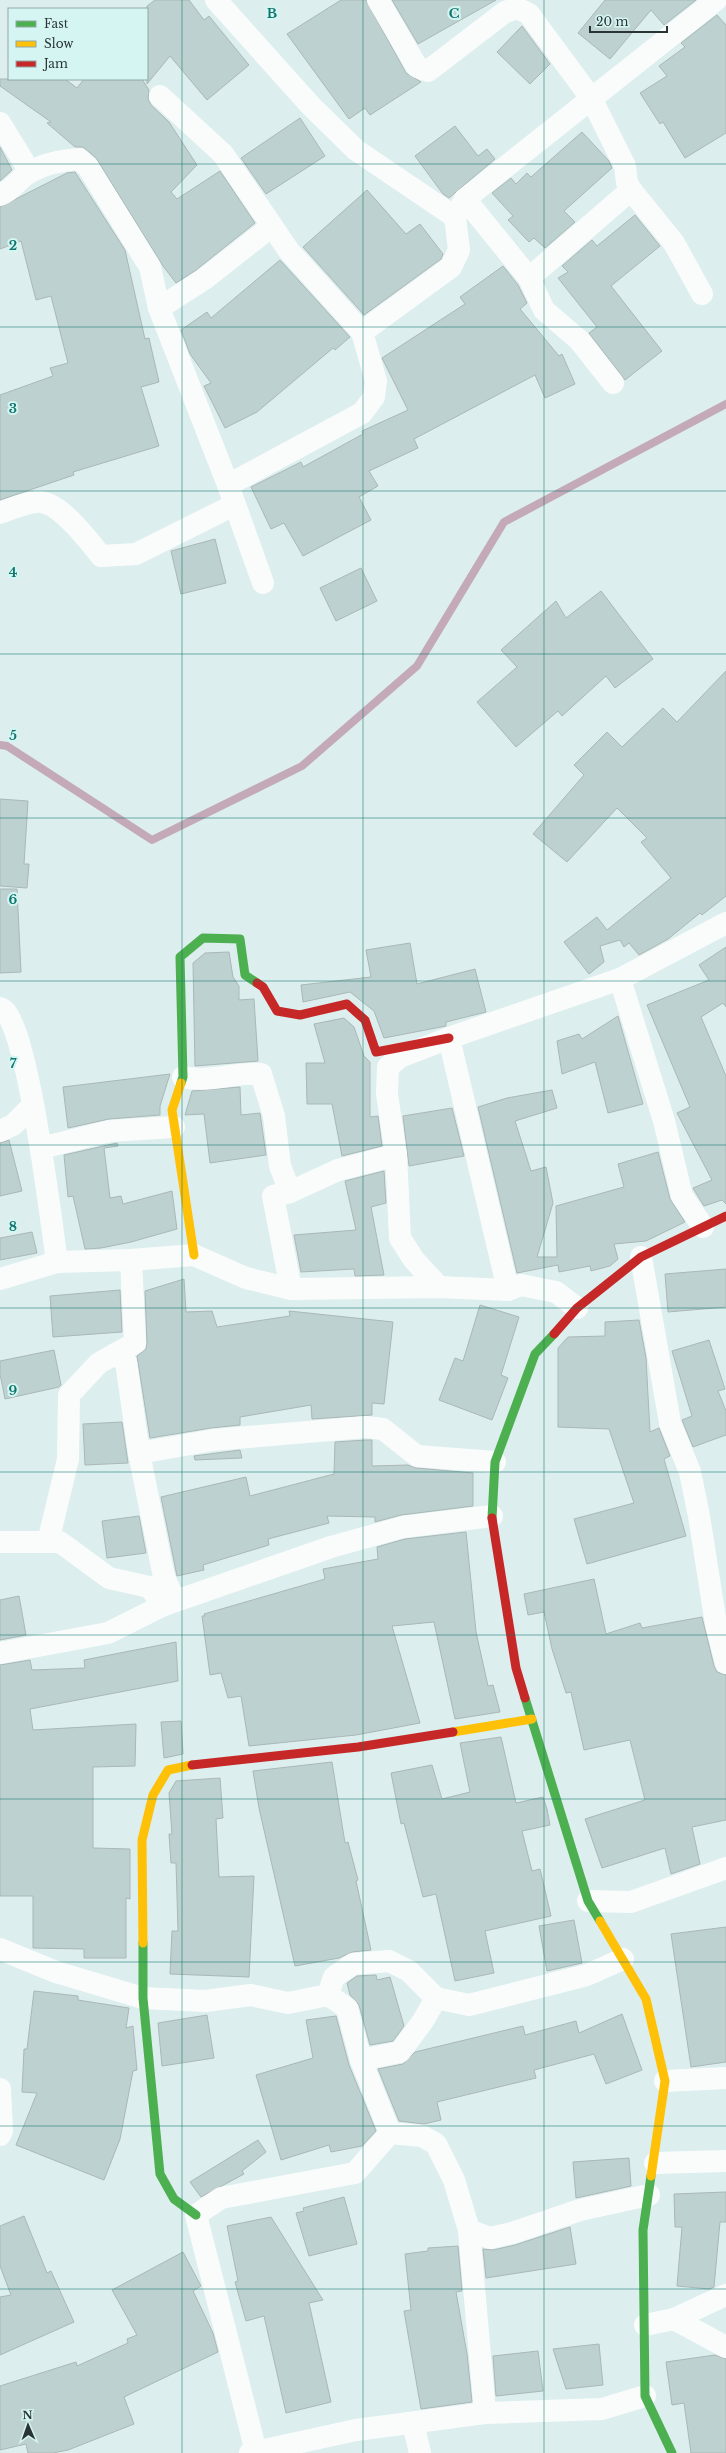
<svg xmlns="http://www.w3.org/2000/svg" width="726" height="2453" font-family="'Libre Baskerville',serif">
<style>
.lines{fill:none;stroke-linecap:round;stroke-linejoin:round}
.stream{stroke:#c4a9b9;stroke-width:8}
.building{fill:#bdd1d0;stroke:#aab8b7}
.street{stroke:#fafcfc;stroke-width:22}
.fast{stroke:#4caf50;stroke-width:9}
.slow{stroke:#ffc107;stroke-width:9}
.jam{stroke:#c62828;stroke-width:9}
.grid{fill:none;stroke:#0f766e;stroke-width:1;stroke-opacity:0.55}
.grid-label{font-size:13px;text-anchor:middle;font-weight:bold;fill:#0f766e;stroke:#d5f5f3;stroke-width:4;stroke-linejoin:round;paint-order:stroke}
</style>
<rect width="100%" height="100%" fill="#dceeed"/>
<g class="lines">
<path class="stream" d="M0,745L7,746L152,840L302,766L417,666L504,522L726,404"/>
</g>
<g class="building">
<path d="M155,0H189L204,20L209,16L249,65L207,100L170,56L147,84V6Z"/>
<path d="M341,0H366L406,73L421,82L370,115L365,108L349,119L287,34Z"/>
<path d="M392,0H496L418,44Z"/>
<path d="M605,0H696L664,25L651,10L610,59L578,33Z"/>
<path d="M717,15L726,25V133L685,158L663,122L660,124L640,93L667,76L659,66L685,47L681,43Z"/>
<path d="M522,26L550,64L530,84L497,52Z"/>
<path d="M0,79H65L77,88L84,79H142L149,90L148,99L151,105L169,122L197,165L171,192L177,199L220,171L255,223L196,270L176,283L163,266L96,158L83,147H75L47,123L51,122L0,86Z"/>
<path d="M300,118L325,156L266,194L241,158Z"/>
<path d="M455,126L478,156L487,149L495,159L449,198L443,194L415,156Z"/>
<path d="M582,132L609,161L612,168L564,211L575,222L545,248L534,238L529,242L508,220L513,216L492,193L511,178L516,184L527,173L531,177Z"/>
<path d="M0,147L12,170L0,181Z"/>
<path d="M75,172L125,250L145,339L149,338L159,382L141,387L159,446L73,472L74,475L0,500V395L53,376L50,368L68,363L51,296L36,300L21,241L0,249V207L67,173Z"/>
<path d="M367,190L406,234L420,224L443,254L441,259L364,315L303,247Z"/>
<path d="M635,215L660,246L611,286L662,351L625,380L589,333L597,327L558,278L568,272L562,266L592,240L597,246Z"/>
<path d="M280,260L350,337L335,350L333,348L257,412L225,428L204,386L211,383L190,354L181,330L207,312L211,318Z"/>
<path d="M503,266L518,285L527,303L520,309L559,356L562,354L575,384L545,398L535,375L414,439L418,448L369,471L378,486L359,497L371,520L303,556L284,523L271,529L251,487L301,462L303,467L363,434L362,431L408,410L382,358L465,304L460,297Z"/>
<path d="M215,539L226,583L181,594L171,551Z"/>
<path d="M361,568L377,601L336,621L320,588Z"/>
<path d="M601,591L653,659L615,688L606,676L562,716L558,711L516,747L477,702L517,667L501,650L556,601L566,618Z"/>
<path d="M726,671V896L702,915L700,913L668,939L639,955L629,943L624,947L620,940L600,946L604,962L589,974L564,942L597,917L607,930L671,878L641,842L647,838L617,808L567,862L533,834L584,775L574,765L607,732L622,747L663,708L677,722Z"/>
<path d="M0,799L28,801L24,864H29L27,888L0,886Z"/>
<path d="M0,889H17L21,972L0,973Z"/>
<path d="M410,943L417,984L475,969L486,1012L446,1022V1026L384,1038L374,1011L350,992L303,1002L301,985L371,977L366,950Z"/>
<path d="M726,947V1007L723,1003L701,1017L726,1076V1204L722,1200L704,1206L693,1188L712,1180L677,1113L690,1107L647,1005L709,980L699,965Z"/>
<path d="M229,952L233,977L239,986V1000L254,999L258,1061L195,1066L193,963L205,953Z"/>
<path d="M618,1016L643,1104L608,1113L595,1062L562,1074L557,1041L579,1034L582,1039Z"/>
<path d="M344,1018L354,1027L364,1056L370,1062V1117L378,1116L382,1146L342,1156L332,1104H307L306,1063H325L314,1024Z"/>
<path d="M170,1074L160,1106V1115L109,1119L68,1128L63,1087Z"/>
<path d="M240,1087L241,1115L260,1113L266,1155L210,1163L204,1114L185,1115L192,1091Z"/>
<path d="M552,1090L557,1108L515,1121L531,1171L546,1167L553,1203L537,1257H557L556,1206L624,1187L618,1164L658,1152L670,1199L685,1222L646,1241L614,1244L618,1259L610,1266L591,1271L590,1266L559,1272L558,1265L517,1273L478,1107L507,1098Z"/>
<path d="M452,1108L464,1156L409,1166L403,1116Z"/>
<path d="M9,1140L22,1191L0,1196V1143Z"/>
<path d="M117,1143L118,1146L104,1148L110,1198L121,1196L123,1204L172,1191L177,1229L131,1242L101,1248L85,1249L73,1196L68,1197L64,1155Z"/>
<path d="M384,1171L386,1203L371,1207L384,1275L355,1276L354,1269L301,1272L294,1235L356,1230L345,1181Z"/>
<path d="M32,1232L37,1253L0,1260V1238Z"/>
<path d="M726,1269V1307L668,1312L665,1274Z"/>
<path d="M184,1279L186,1312L212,1311L217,1327L290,1316L289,1311L393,1322L384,1404L372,1403V1415L312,1419L311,1405L240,1417V1425L211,1428L150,1438L137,1356L146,1349L147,1343L145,1291Z"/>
<path d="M120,1290L122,1332L53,1337L50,1296Z"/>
<path d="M480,1305L519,1317L501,1375L508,1378L492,1420L439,1400L455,1358L463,1361Z"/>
<path d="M639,1320L646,1358L650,1432L659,1428L670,1456L664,1459L686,1536L587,1564L574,1519L634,1503L609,1429L558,1427V1348L568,1337L605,1336V1322Z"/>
<path d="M709,1340L725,1389L718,1391L726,1411V1435L693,1447L682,1420L692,1416L672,1351Z"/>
<path d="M54,1350L61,1385L59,1387L5,1399L0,1374V1361Z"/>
<path d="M122,1422L128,1463L85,1465L83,1424Z"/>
<path d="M366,1440H372V1466L408,1465L416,1468L473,1473V1506L401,1515L375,1522V1517L327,1516L329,1523L268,1539L269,1545L203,1565L204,1570L177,1576L161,1497L246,1477L250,1496L334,1474L335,1442Z"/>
<path d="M240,1450L242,1458L195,1460L194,1456Z"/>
<path d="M139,1516L146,1553L107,1558L102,1521Z"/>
<path d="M466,1532L476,1632L488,1686L493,1685L500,1712L455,1719L434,1622L392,1626L420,1723L356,1735L249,1746L241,1696L228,1698L221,1673L210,1675L202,1616H205L204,1614L325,1579L323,1569L378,1559L377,1547L405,1539Z"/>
<path d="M594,1579L606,1634L640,1623L642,1628L702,1617L714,1666L717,1672L726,1675V1820L692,1827L700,1864L671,1874L665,1848L602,1868L585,1819L645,1800L630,1740L584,1750L571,1692L566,1693L552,1649L544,1612L528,1615L524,1594Z"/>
<path d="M19,1596L26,1635L0,1640V1600Z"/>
<path d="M176,1642L178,1681L30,1709L33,1730L136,1724L135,1766L93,1767V1848L130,1849V1899L126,1898V1958H84V1949L33,1948V1896H0V1665L30,1660L32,1670L85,1668L84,1660Z"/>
<path d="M181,1721L183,1754L164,1758L161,1722Z"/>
<path d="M501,1737L516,1803L543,1797L547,1809L550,1825L522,1831L532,1871L540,1869L551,1916L485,1931L494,1973L455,1981L436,1894L423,1897L404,1823L401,1824L391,1773L432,1765L442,1799L470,1792L460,1743Z"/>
<path d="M332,1762L345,1843L348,1842L358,1880L356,1881L371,1950L352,1952L339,1958L295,1966L259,1808L253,1771Z"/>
<path d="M220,1778L223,1818L216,1819L219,1877L254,1876L249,1977L170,1974L172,1931H178L176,1863H171L169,1834H172L169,1793L176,1781Z"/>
<path d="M574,1920L582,1963L547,1971L539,1926Z"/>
<path d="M726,1927V2062L691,2067L671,1934Z"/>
<path d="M376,1975L377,1980L390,1977L404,2026L393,2041L370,2045L359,2005L350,1995L347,1983L357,1976Z"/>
<path d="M34,1991L78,1996V2000L129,2008L126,2028L133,2026L137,2070L133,2071L120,2139L104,2180L16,2145L37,2093L22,2092L24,2049H27Z"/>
<path d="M622,2014L642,2070L606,2084L594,2054L534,2070L536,2078L437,2102L441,2120L424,2124L399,2121L378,2069L403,2064L415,2052L523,2026L525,2035L576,2021L579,2033Z"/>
<path d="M207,2015L214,2058L162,2066L158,2023Z"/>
<path d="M336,2016L349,2065L376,2131L362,2146L331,2152L329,2145L281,2160L256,2075L313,2058L306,2020Z"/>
<path d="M258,2140L266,2152L242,2171L244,2174L201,2197L190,2182Z"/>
<path d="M629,2158L631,2186L576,2198L573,2162Z"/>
<path d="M726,2192V2222H720L714,2287L709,2289L677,2286L682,2227H675L674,2194Z"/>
<path d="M344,2197L357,2244L309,2256L296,2213L304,2211L303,2208Z"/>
<path d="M24,2216L47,2273L51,2271L74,2322L0,2355V2297L11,2295L0,2266V2226Z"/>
<path d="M271,2217L323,2300L309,2303L331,2402L286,2413L264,2316L246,2321L235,2282L238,2281L227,2226Z"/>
<path d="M570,2227L576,2264L486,2278L483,2249L493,2250L515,2245Z"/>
<path d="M458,2246L462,2291L456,2292L467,2354L472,2402L421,2409L404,2311L411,2310L405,2254L428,2251V2248Z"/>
<path d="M183,2252L201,2286L193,2291L213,2333L218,2352L124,2397L134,2424L68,2450L53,2453H28L26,2444L0,2450V2386L76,2362L77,2366L128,2343L127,2339L137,2335L112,2290Z"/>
<path d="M599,2344L603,2385L566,2389L553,2349Z"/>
<path d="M538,2351L543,2391L496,2396L493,2356Z"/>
<path d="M715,2355L726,2359V2453H691L684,2403L672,2405L666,2362Z"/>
</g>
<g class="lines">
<g class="street">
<path d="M216,0L311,106L356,150L455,217"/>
<path d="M378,0L417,67L428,71L505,12L517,8L529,14L591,98L625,166L627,183L631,190L529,278"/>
<path d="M160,96L223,154L289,251L362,332L376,381L374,397L362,413L228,485"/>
<path d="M0,123L30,172"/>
<path d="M631,190L674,243L702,294"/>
<path d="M0,195C13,190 19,178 30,172C44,164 64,160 79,159L88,167L150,267L159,308L228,485L263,583"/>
<path d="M465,199L529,278L544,310L579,340L613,383"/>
<path d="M159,308L203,280L272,226"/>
<path d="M362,332L451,267L459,250L455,217L465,199L716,0"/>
<path d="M0,513C11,509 24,503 36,502C58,499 88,540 101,556L136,554L234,505"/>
<path d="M620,979L664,1121L682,1196L703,1227"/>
<path d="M0,1008C27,1013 52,1229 57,1262"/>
<path d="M449,1038L508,1290"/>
<path d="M183,1077C207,1083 235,1072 261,1074L274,1116L280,1166L290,1192"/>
<path d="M0,1131L13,1125L33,1105"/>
<path d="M41,1148L110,1131L174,1127"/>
<path d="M641,1257L670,1423L690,1472L699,1516L716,1624L726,1663"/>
<path d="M0,1279L57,1262L131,1260L194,1255L246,1278L291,1289L439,1287L508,1290L521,1285L556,1292L577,1308"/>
<path d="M439,1287L414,1260L400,1238L396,1155L387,1094L388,1067L400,1057L449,1038L620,979L726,923"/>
<path d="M291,1289L273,1196L290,1192L338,1170L396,1155"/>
<path d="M115,1354L126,1362L139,1453L164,1577L175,1601"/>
<path d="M139,1453L213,1440L366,1427L383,1429L417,1456L495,1462"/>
<path d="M0,1542H60L109,1578L149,1587L164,1605"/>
<path d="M48,1542L68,1459L69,1395L99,1363L135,1343L131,1260"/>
<path d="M0,1653L108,1633L164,1605L331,1547L403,1527L492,1516"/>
<path d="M588,1901L631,1902L726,1868"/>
<path d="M0,1949L56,1972L143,1998L205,2001L251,1995L288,2003L328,1995L347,2008L361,2060L390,2133"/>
<path d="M328,1995L334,1977L353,1964L389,1961L409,1971L436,1998L469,2005L587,1975L623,1959"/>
<path d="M361,2060L400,2052L423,2021L436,1998"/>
<path d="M665,2081L726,2078"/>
<path d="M0,2089L2,2131L0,2135"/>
<path d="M390,2133L422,2136L436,2144L454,2180L469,2230L485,2413"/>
<path d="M655,2163L726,2161"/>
<path d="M469,2230L490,2238L512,2233L580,2210L649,2195"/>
<path d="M674,2319L726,2295"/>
<path d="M645,2325L674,2319L726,2347"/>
<path d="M413,2423L420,2453"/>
<path d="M256,2452L196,2215L221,2198L355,2173L390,2133"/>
<path d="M250,2453L356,2430L485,2413L602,2409L645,2396"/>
</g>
<g class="fast">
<path d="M181,1083L183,1077L180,957L203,938L240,939L245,975L257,983"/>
<path d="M492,1518L495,1462L535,1354L554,1334"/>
<path d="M525,1698L588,1901L600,1921"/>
<path d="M143,1943V1998L160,2174L174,2199L196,2215"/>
<path d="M651,2176L643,2230L645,2396L672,2453"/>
</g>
<g class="slow">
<path d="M181,1083L172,1110L194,1255"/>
<path d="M453,1732L532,1719"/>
<path d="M600,1921L646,1999L665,2081L651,2176"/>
<path d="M143,1943L142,1840L153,1795L168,1770L192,1765"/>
</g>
<g class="jam">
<path d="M257,983L263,987L277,1011L300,1015L347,1004L365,1020L376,1052L449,1038"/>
<path d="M554,1334L577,1308L641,1257L726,1216"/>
<path d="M492,1518L516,1668L525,1698"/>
<path d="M192,1765L358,1747L453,1732"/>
</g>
</g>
<path class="grid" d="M182,0V2453M363,0V2453M544,0V2453M0,164H726M0,327H726M0,491H726M0,654H726M0,818H726M0,981H726M0,1145H726M0,1308H726M0,1472H726M0,1635H726M0,1799H726M0,1962H726M0,2126H726M0,2289H726"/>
<g class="grid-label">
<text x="272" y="18">B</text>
<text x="454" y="18">C</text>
<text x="13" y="250">2</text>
<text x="13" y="413">3</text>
<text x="13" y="577">4</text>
<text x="13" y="740">5</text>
<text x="13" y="904">6</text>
<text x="13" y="1068">7</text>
<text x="13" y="1231">8</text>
<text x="13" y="1395">9</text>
</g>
<rect x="8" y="8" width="140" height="72" fill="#d5f5f3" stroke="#90a8a7"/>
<rect x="16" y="21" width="20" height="6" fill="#4caf50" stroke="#90a8a7"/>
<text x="44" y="28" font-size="12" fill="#283534">Fast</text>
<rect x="16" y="41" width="20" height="6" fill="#ffc107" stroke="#90a8a7"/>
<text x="44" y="48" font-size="12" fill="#283534">Slow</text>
<rect x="16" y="61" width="20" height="6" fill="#c62828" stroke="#90a8a7"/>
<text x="44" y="68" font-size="12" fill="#283534">Jam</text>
<g transform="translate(28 2425) rotate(358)" stroke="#d5f5f3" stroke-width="3" paint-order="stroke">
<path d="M0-3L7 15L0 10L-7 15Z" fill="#283534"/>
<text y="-6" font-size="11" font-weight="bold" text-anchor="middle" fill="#283534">N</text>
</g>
<path d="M590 26v6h77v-6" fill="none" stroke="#283534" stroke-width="2"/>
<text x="596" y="26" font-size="12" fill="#283534" stroke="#d5f5f3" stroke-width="3" paint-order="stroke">20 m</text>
</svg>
